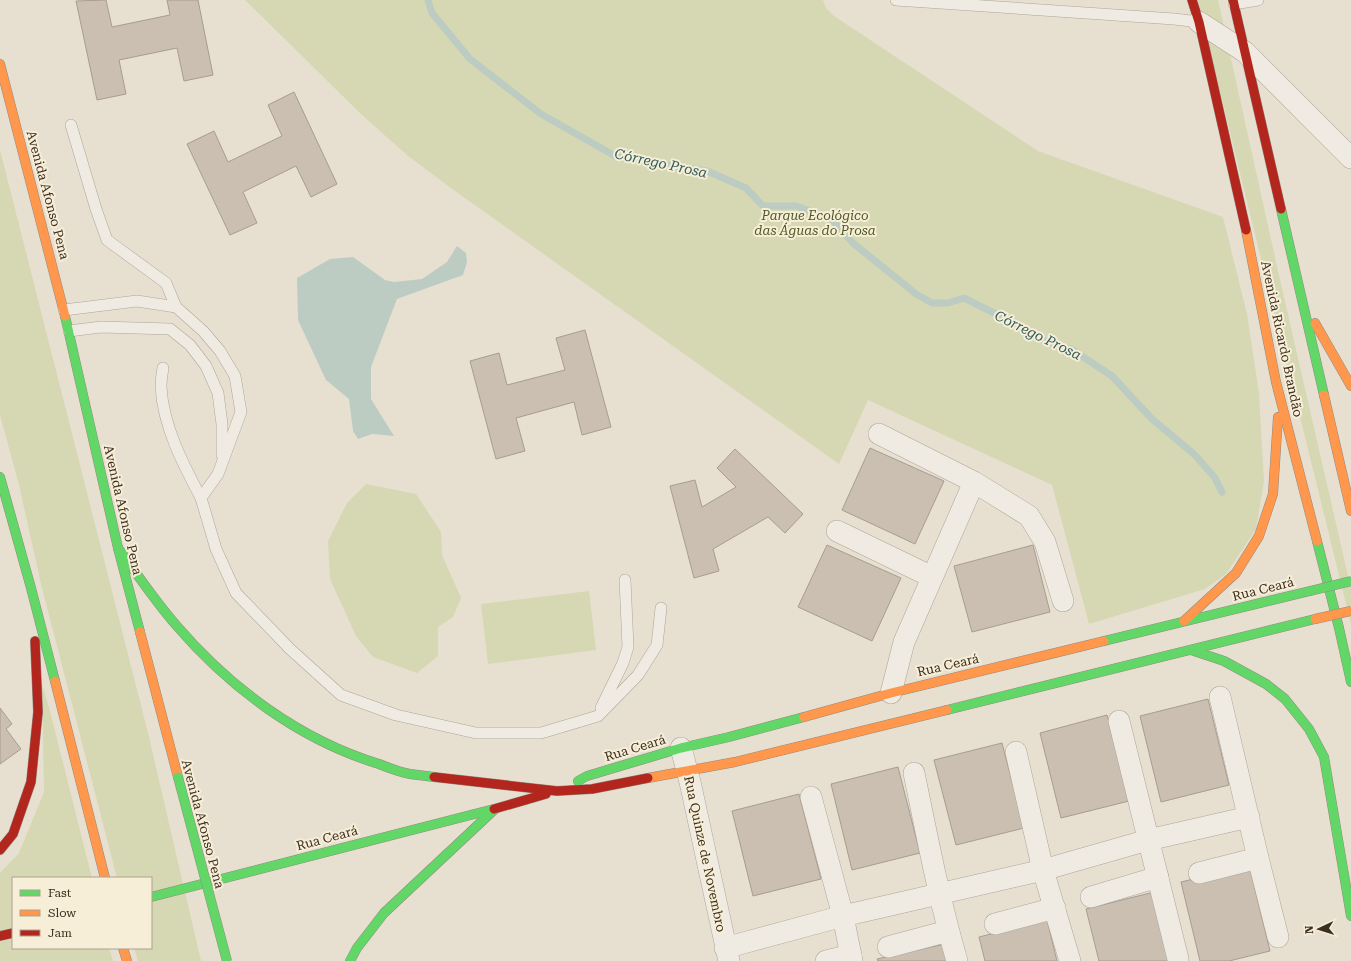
<svg xmlns="http://www.w3.org/2000/svg" width="1351" height="961" font-family="'Roboto Serif',serif">
<style>
.green{fill:#d6d7b3}
.water{fill:#bcccc2}
.lines{fill:none;stroke-linecap:round;stroke-linejoin:round}
.stream{stroke:#bcccc2;stroke-width:7}
.building{fill:#cbbfb2;stroke:#a89c90}
.lane-casing{stroke:#ada599;stroke-width:12}
.street-casing{stroke:#ada599;stroke-width:22}
.fast-casing{stroke:#928b80;stroke-width:10}
.slow-casing{stroke:#928b80;stroke-width:10}
.jam-casing{stroke:#928b80;stroke-width:10}
.lane{stroke:#efebe3;stroke-width:11}
.street{stroke:#efebe3;stroke-width:21}
.fast{stroke:#63d668;stroke-width:9}
.slow{stroke:#ff974d;stroke-width:9}
.jam{stroke:#b3261e;stroke-width:9}
.fast-bridge-casing{stroke:#928b80;stroke-width:10;stroke-linecap:butt}
.slow-bridge-casing{stroke:#928b80;stroke-width:10;stroke-linecap:butt}
.fast-bridge{stroke:#63d668;stroke-width:9}
.slow-bridge{stroke:#ff974d;stroke-width:9}
.labels{text-anchor:middle;dominant-baseline:central;stroke-width:4;stroke-linejoin:round;paint-order:stroke}
.street-label{font-size:13px;fill:#3d2e20;stroke:#f7eed8}
.park-label{font-size:13px;font-style:italic;fill:#4d5a26;stroke:#f7eed8}
.water-label{font-size:14px;font-style:italic;fill:#2f5d5a;stroke:#f7eed8}
</style>
<rect width="100%" height="100%" fill="#e7e0d1"/>
<g class="green">
<path d="M245,0H823L826,8L834,16L1038,151L1223,217L1247,314L1259,393L1264,481L1256,529L1226,574L1205,589L1089,624L1052,485L868,400L839,464L455,191L408,156L361,114Z"/>
<path d="M1198,0H1218L1278,271L1351,589V624C1300,416 1248,208 1198,0Z"/>
<path d="M0,150L148,733L201,961H138L134,948H151V878H117L41,584L19,485L0,415Z"/>
<path d="M366,484L416,494L441,532L442,555L461,598L453,617L438,627V656L417,673L373,657L356,636L330,579L328,541L347,503Z"/>
<path d="M589,591L596,650L488,664L481,604Z"/>
<path d="M42,684L50,711L92,878H13V948H109L113,961H0V873L19,853L44,792Z"/>
</g>
<path class="water" d="M457,246L466,253L467,262L463,275L397,299L371,367V399L394,436L372,434L358,439L353,431L349,399L326,380L298,320L297,278L330,259L353,257L385,280L394,282L422,279L447,262Z"/>
<g class="lines">
<path class="stream" d="M428,0L432,13L470,59L541,114L617,157L707,171L746,188L763,206H796L831,219L853,243L916,294L932,303H948L964,298L1014,323L1048,343L1071,349L1112,376L1152,419L1195,455L1215,478L1222,492"/>
</g>
<g class="building">
<path d="M106,0L112,27L170,15L167,0H198L213,75L184,81L177,48L119,60L126,94L97,100L76,1Z"/>
<path d="M294,92L337,184L311,197L296,166L243,192L257,223L230,235L187,144L214,131L228,162L282,136L268,105Z"/>
<path d="M585,330L611,427L582,435L574,402L516,418L525,451L496,459L470,361L499,353L507,385L565,370L556,338Z"/>
<path d="M870,448L944,481L915,544L842,510Z"/>
<path d="M735,449L803,514L785,533L768,517L713,549L719,571L694,578L670,486L695,480L702,507L736,487L717,468Z"/>
<path d="M827,545L901,578L872,641L798,607Z"/>
<path d="M1033,545L1050,612L972,632L954,566Z"/>
<path d="M1208,699L1229,785L1161,802L1140,716Z"/>
<path d="M0,708L12,724L6,729L21,749L0,764Z"/>
<path d="M1107,715L1129,801L1061,818L1040,733Z"/>
<path d="M1002,743L1024,828L956,845L934,760Z"/>
<path d="M898,767L920,853L852,870L831,784Z"/>
<path d="M799,794L821,879L753,896L732,811Z"/>
<path d="M1249,865L1270,951L1229,961H1200L1181,882Z"/>
<path d="M1154,892L1171,961H1099L1086,909Z"/>
<path d="M1047,920L1057,961H985L979,937Z"/>
<path d="M945,944L949,961H878L877,959Z"/>
</g>
<g class="lines">
<defs>
<g id="lane">
<path d="M896,0L1174,19L1199,22"/>
<path d="M1234,4L1258,0"/>
<path d="M71,125L96,209L107,240L166,283L176,307"/>
<path d="M64,310L137,301L176,307L203,331L220,351L235,376L241,412L218,474L201,498L216,549L236,593L290,649L341,695L396,715L476,733H541L598,716L638,675L657,645L661,608"/>
<path d="M69,331L101,327L170,329L190,345L206,366L218,393L222,424V455"/>
<path d="M163,368C162,374 161,381 161,387C163,426 183,464 201,498"/>
<path d="M601,708L623,663L628,647L625,580"/>
</g>
<g id="street">
<path d="M1199,22L1245,52L1351,158"/>
<path d="M879,434L974,482L1029,516L1045,542L1063,601"/>
<path d="M837,531L932,577"/>
<path d="M891,693L904,642L974,482"/>
<path d="M1220,697L1258,858L1278,937"/>
<path d="M1119,721L1178,959"/>
<path d="M681,748L690,782L729,961"/>
<path d="M1016,752L1043,870L1070,961"/>
<path d="M914,773C927,836 939,899 957,961"/>
<path d="M811,797L843,916L852,961"/>
<path d="M1199,873L1258,858"/>
<path d="M1091,897L1158,877"/>
<path d="M995,924L1055,908"/>
<path d="M888,947L948,931"/>
<path d="M725,948L843,916L1043,870L1148,840L1249,817"/>
<path d="M826,961L851,955"/>
</g>
<g id="fast">
<path d="M1281,209L1324,395"/>
<path d="M65,316L118,548L140,632"/>
<path d="M0,477L31,588L55,681"/>
<path d="M1317,541L1339,628L1351,682"/>
<path d="M118,548C137,574 155,601 176,625C230,688 300,740 379,764C389,768 400,772 410,774C418,775 426,776 434,777"/>
<path d="M1104,641L1310,591"/>
<path d="M1191,650L1224,661L1266,684L1285,699L1309,729L1324,757L1351,916"/>
<path d="M947,710L1315,619"/>
<path d="M578,781L587,776L681,748L729,737L804,717"/>
<path d="M151,897L494,809"/>
<path d="M350,961L357,948L384,913L495,809"/>
</g>
<g id="slow">
<path d="M0,64L65,316"/>
<path d="M1246,230L1276,382L1317,541"/>
<path d="M1315,323L1351,386"/>
<path d="M1324,395L1351,511"/>
<path d="M1184,621L1236,573L1259,536L1273,494L1278,417"/>
<path d="M140,632L178,777"/>
<path d="M55,681L105,878"/>
<path d="M804,717L891,693L1104,641"/>
<path d="M648,778L735,762L947,710"/>
<path d="M123,948L127,961"/>
</g>
<g id="jam">
<path d="M1192,0L1199,22L1246,230"/>
<path d="M1233,0L1281,209"/>
<path d="M434,777L557,791L592,789L648,778"/>
<path d="M494,809L546,794"/>
<path d="M0,850L13,834L31,782L38,712L35,641"/>
<path d="M0,936L13,933"/>
</g>
</defs>
<use href="#lane" class="lane-casing"/>
<use href="#street" class="street-casing"/>
<use href="#fast" class="fast-casing"/>
<use href="#slow" class="slow-casing"/>
<use href="#jam" class="jam-casing"/>
<use href="#lane" class="lane"/>
<use href="#street" class="street"/>
<use href="#fast" class="fast"/>
<use href="#slow" class="slow"/>
<use href="#jam" class="jam"/>
<defs>
<g id="fast-bridge">
<path d="M1310,591L1351,581"/>
<path d="M178,777L227,961"/>
</g>
<path id="slow-bridge" d="M1315,619L1351,611"/>
</defs>
<use href="#fast-bridge" class="fast-bridge-casing"/>
<use href="#slow-bridge" class="slow-bridge-casing"/>
<use href="#fast-bridge" class="fast-bridge"/>
<use href="#slow-bridge" class="slow-bridge"/>
</g>
<g class="labels">
<g class="street-label">
<text transform="translate(48 195) rotate(75)">Avenida Afonso Pena</text>
<text transform="translate(1282 339) rotate(78)">Avenida Ricardo Brandão</text>
<text transform="translate(123 510) rotate(77)">Avenida Afonso Pena</text>
<text transform="translate(1263 589) rotate(-14)">Rua Ceará</text>
<text transform="translate(948 665) rotate(-13)">Rua Ceará</text>
<text transform="translate(635 748) rotate(-17)">Rua Ceará</text>
<text transform="translate(203 824) rotate(75)">Avenida Afonso Pena</text>
<text transform="translate(327 838) rotate(-15)">Rua Ceará</text>
<text transform="translate(705 854) rotate(78)">Rua Quinze de Novembro</text>
</g>
<g class="park-label">
<text x="815" y="215">Parque Ecológico<tspan x="815" dy="15">das Águas do Prosa</tspan></text>
</g>
<g class="water-label">
<text transform="translate(661 163) rotate(12)">Córrego Prosa</text>
<text transform="translate(1038 335) rotate(26)">Córrego Prosa</text>
</g>
</g>
<rect x="12" y="877" width="140" height="72" fill="#f7eed8" stroke="#ada18e"/>
<rect x="20" y="890" width="20" height="6" fill="#63d668" stroke="#ada18e"/>
<text x="48" y="897" font-size="12" fill="#3d2e20">Fast</text>
<rect x="20" y="910" width="20" height="6" fill="#ff974d" stroke="#ada18e"/>
<text x="48" y="917" font-size="12" fill="#3d2e20">Slow</text>
<rect x="20" y="930" width="20" height="6" fill="#b3261e" stroke="#ada18e"/>
<text x="48" y="937" font-size="12" fill="#3d2e20">Jam</text>
<g transform="translate(1319 929) rotate(266)" stroke="#f7eed8" stroke-width="3" paint-order="stroke">
<path d="M0-3L7 15L0 10L-7 15Z" fill="#3d2e20"/>
<text y="-6" font-size="11" font-weight="bold" text-anchor="middle" fill="#3d2e20">N</text>
</g>
</svg>
